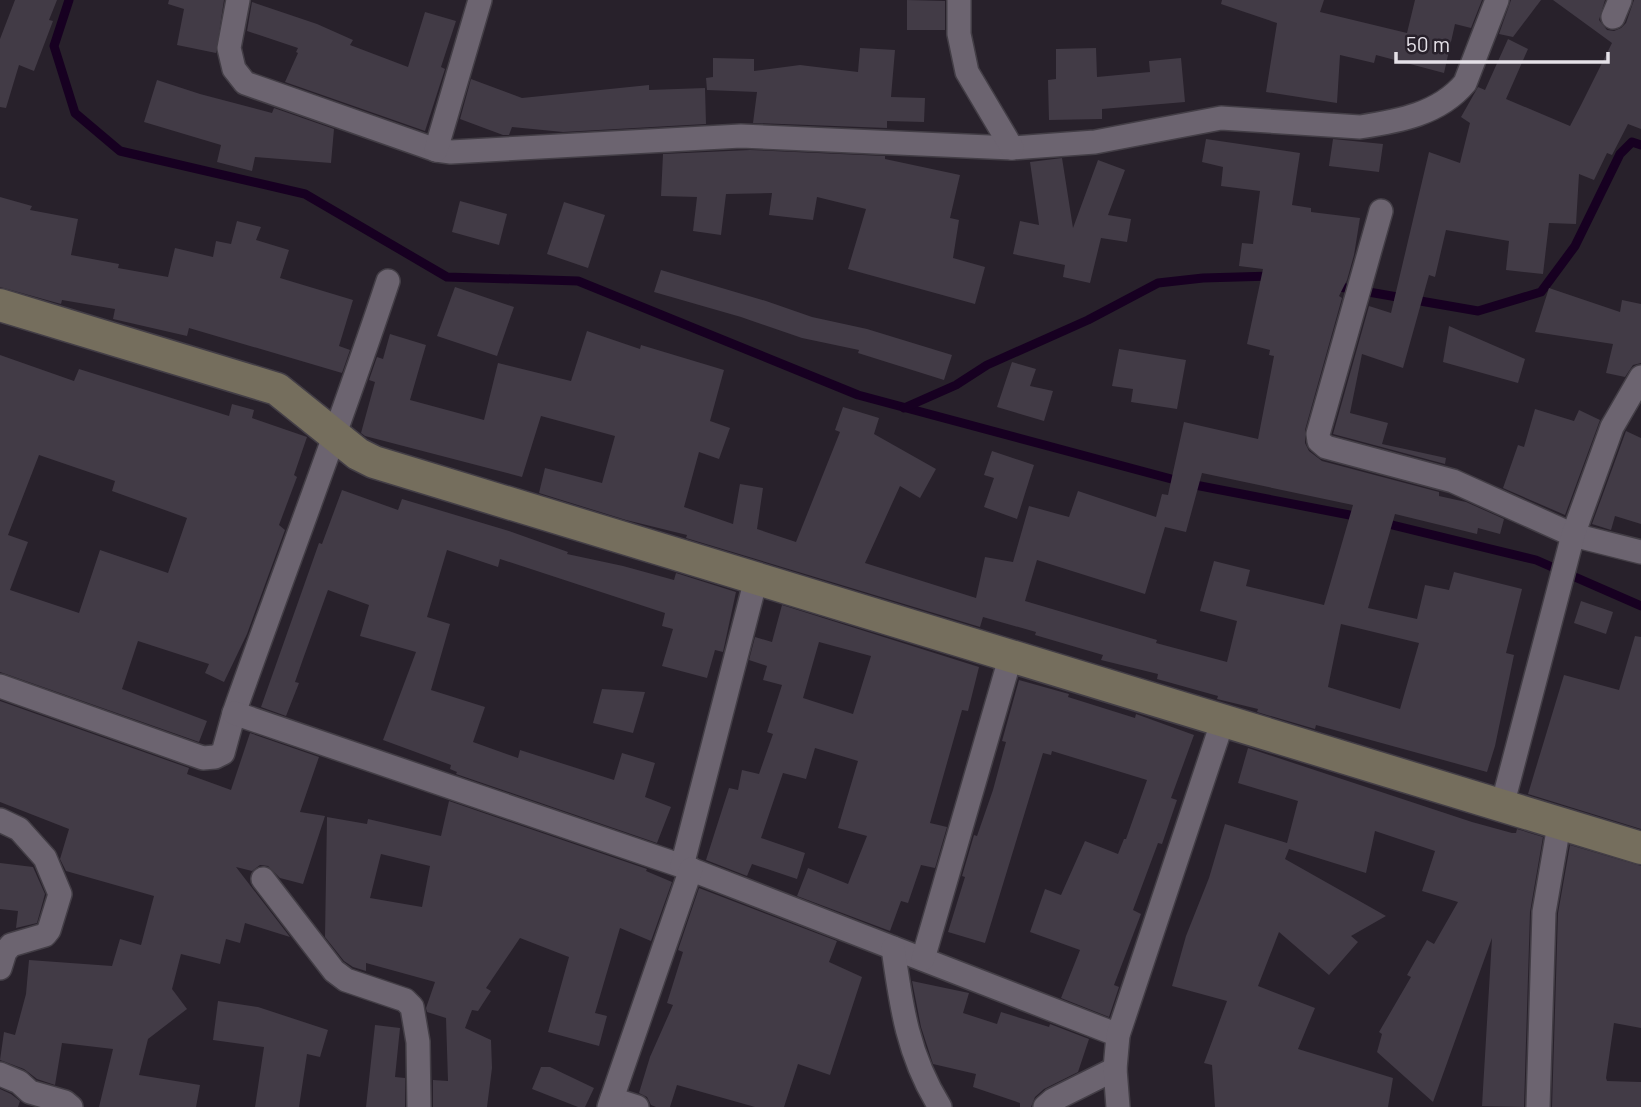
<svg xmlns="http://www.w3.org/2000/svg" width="1641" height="1107" font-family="Barlow,sans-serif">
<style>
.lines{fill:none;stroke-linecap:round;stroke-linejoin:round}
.stream{stroke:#170021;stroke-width:9}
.building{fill:#423b46;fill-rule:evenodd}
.street-casing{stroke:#433e46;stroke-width:26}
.secondary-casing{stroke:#433e46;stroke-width:35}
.street{stroke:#6c6470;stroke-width:23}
.secondary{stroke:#756e5d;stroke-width:32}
</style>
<rect width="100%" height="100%" fill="#28212b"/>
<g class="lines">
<g class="stream">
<path d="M69,0L54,46L75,113L120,151L305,194L447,277L578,281L858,395L1190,484L1360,517"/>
<path d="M1334,286L1478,311L1541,292L1575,246L1620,154L1632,142L1641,145"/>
<path d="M904,408L956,385L987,365L1088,320L1158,283L1203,278L1272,276"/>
<path d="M1380,522L1536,560L1641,606"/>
</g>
</g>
<g class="building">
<path d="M15,0H57L49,20L53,21L34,71L19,65L6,108L0,107V39Z"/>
<path d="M169,0H224L216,53L177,45L184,9L168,4Z"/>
<path d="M907,0L945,1V30H907Z"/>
<path d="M1222,0H1324L1320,12L1407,33L1415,0H1482L1471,28L1455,24L1444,73L1376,55L1374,63L1340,55L1337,103L1266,92L1277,23L1221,4Z"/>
<path d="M1511,0H1541L1513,37L1499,34Z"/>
<path d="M1553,0H1605L1599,20L1607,30L1614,31L1621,28L1626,23L1634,0H1641V129L1628,124L1612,155L1607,153L1594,180L1579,174L1576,224L1549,223L1543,274L1506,270L1509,241L1446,230L1435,277L1429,275L1403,368L1362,354L1350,413L1388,423L1382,444L1446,458L1445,464L1333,434L1369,306L1391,313L1429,152L1460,163L1470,123L1461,117L1478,87L1485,90L1508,39L1528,49L1506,99L1570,126L1581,105L1612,43Z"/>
<path d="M252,2L317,24L353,40L350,45L408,67L425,12L456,21L441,67L445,69L425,131L285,82L298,53L296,52L298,48L247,31Z"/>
<path d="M860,48L895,50L891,97L925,98L924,122L887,121V128L753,123L757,92L707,90L706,78L713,77V58L754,59V71L800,65L858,72Z"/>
<path d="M1096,48L1097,77L1150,72L1149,61L1181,58L1185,102L1102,109V119L1049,120L1048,80L1056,79V49Z"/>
<path d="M471,79L522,98L649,85V90L705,88L706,124L563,132L512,127L509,135H503L460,119Z"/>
<path d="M157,80L200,94L272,113L274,108L334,129L331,163L255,157L252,171L217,162L221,145L144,122Z"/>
<path d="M1206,139L1300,153L1292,205L1311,208V212L1360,218L1354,255L1347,280L1339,296L1342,298L1305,430V443L1309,451L1322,461L1439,492V496L1466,502L1504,519L1500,534L1478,528L1477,534L1395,514L1368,608L1417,619L1425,585L1449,590L1454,572L1522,589L1506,653L1514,655L1495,746L1487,772L1316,725L1315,729L1257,712L1258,709L1217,699L1218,696L1157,679L1158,674L1101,660L1103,655L1035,635L1036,632L983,617L980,627L686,538L687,535L626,520L539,493L545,468L602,483L615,436L541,416L522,477L365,436L361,433L375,382L369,380L377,357L383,359L390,334L426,345L410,400L484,420L498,363L571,381L587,331L640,349L641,345L724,370L710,421L730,428L719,459L699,452L684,507L733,524L740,484L763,488L757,529L796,542L840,432L835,430L843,407L879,418L874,434L936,469L920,498L900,486L865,563L976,598L985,557L1013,562L1029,506L1069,517L1078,491L1156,517L1162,494L1168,495L1184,422L1258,439L1274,356L1269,355L1270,350L1247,344L1263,269L1239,266L1242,243L1253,244L1260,191L1221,186L1223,167L1202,162ZM1202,473L1353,505L1324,605L1246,586L1250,570L1214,561L1200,611L1237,621L1227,662L1156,643L1157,640L1025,601L1037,560L1145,594L1165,527L1186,532ZM1341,624L1419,643L1400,709L1328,687Z"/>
<path d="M1333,139L1383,144L1379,172L1329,166Z"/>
<path d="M750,150L885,156V159L960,175L950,218L959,220L953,258L985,267L975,304L848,269L866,209L817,197L813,220L769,215L772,193L726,194L721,235L693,231L697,197L661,196L663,154Z"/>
<path d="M1062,158L1073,228L1098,160L1125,170L1108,215L1131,219L1127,242L1101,238L1090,283L1063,277L1065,265L1013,254L1020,221L1039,225L1030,162Z"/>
<path d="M0,197L32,206L30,210L78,219L71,255L119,264L118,268L168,277L175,248L213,257L216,241L231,244L237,221L261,227L256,240L289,250L280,278L353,300L339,346L350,350L342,373L189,328L187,336L113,319L115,309L62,300L61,304L0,287Z"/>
<path d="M460,201L507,214L499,245L452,232Z"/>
<path d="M564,202L605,215L588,268L547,254Z"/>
<path d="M661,270L766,301L812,317L867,329L952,355L944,380L858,353L859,350L802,338L741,317L654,292Z"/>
<path d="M455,287L514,307L497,356L437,336Z"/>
<path d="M1549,288L1620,312L1622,300L1641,304V363L1633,365L1625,377L1606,373L1613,344L1535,332Z"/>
<path d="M1449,326L1525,359L1518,383L1443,362Z"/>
<path d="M1119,349L1186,360L1177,409L1131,402L1133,389L1112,386Z"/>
<path d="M0,355L74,381L79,369L229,416L232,404L254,410L252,418L307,437L294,475L297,477L279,525L285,530L247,634L224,682L205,673L209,664L138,641L122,689L207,721L199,742L0,672ZM39,455L115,481L112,491L187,518L168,573L100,550L79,613L10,590L28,542L8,535Z"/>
<path d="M1012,362L1036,369L1030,386L1053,391L1044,421L997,407Z"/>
<path d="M1535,409L1574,421L1579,410L1600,420L1565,515L1503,488L1518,445L1524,447Z"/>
<path d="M1626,431L1641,438V524L1615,516L1611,530L1592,524Z"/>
<path d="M992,451L1034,465L1017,519L984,507L994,478L984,475Z"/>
<path d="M342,490L398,510L402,499L509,531L568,552L567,554L623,566L674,580L676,573L736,592L723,652L715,650L707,678L662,666L673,629L662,626L665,613L500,559L498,567L447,550L427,617L450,624L431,690L485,707L473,742L518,758L520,750L614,780L622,753L655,763L645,797L671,807L657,843L456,774L457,772L450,769L451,765L383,740L416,652L360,636L369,605L328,590L303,659L295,682L299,683L286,716L261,707L319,543L322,544Z"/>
<path d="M1581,601L1613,612L1606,634L1574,623Z"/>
<path d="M782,605L979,667L968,711L962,710L930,823L947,827L935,868L921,865L908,903L901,901L890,931L797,896L808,868L848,884L867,836L838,828L858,761L815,748L806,779L783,773L761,838L805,853L797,879L752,864L747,876L706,860L729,788L738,790L742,770L759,774L773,734L767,732L782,685L763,680L767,666L749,660L755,637L772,642ZM819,642L871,656L853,714L803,698Z"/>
<path d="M1635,636L1641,637V829L1528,794L1564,675L1619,690Z"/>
<path d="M1019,680L1069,694L1068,697L1135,718L1136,714L1194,735L1171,798L1177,800L1162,844L1158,843L1133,910L1141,914L1114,985L1119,987L1109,1017L1061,998L1080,950L1030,932L1045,889L1061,895L1085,841L1118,854L1124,839H1126L1147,780L1052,751L1051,755L1043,753L985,943L948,932L965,877L962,876L974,835L977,836L993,790L1006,742L1002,741Z"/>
<path d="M602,689L645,692L633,733L593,723Z"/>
<path d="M0,701L189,768L187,774L231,790L250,733L319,757L300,812L325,816L303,884L280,878L268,866L260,865L252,871L236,867L290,937L245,923L240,943L226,939L220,964L181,954L172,989L187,1009L148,1039L139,1075L200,1085L196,1107H99L113,1049L62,1043L55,1085L37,1079L24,1069L0,1060L4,1032L15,1035L26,994L29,960L112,966L120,939L141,945L154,896L66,871L60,859L69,829L0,802Z"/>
<path d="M1248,748L1472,822L1512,833H1516L1517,829L1543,837L1530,912L1524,1107L1482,1106L1492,938L1433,1102L1377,1052L1382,1034L1379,1032L1411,977L1407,975L1427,940L1434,944L1458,902L1422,891L1435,851L1375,831L1366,873L1289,849L1285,859L1386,916L1351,936L1358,942L1329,975L1279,932L1258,986L1315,1008L1298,1049L1393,1078L1388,1107H1215L1212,1065L1204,1063L1227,1001L1172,986L1186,936L1209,878L1225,824L1287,843L1298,801L1238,783Z"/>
<path d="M449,801L647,869L646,871L672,882L651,941L620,928L595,1013L607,1016L599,1046L548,1032L569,957L520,938L486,988L491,991L478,1011L472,1010L465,1028L491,1040L492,1068L487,1107H433V1080L448,1081L446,1018L427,1012L426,1008L435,982L366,963V971L353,967L344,961L325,937L327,817L367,824L368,819L441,836ZM381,854L430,866L422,907L370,898Z"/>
<path d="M1570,845L1641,866V1028L1614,1023L1606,1078L1607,1081L1641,1082V1107H1552L1558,913Z"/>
<path d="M0,863L33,867L45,894L37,923L16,928L18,911L0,909Z"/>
<path d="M699,888L837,941L829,962L862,977L830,1075L798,1064L784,1107H755L677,1085L670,1107H656L651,1105L647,1097L639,1093L650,1057L673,1005L667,1003L683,952L678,950Z"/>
<path d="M912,981L969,993L963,1013L997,1024L1001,1012L1046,1026L1049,1027L1050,1024L1089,1039L1078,1072L1044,1089L1035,1097L1031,1107H1020V1103L973,1087L976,1074L933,1064L921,1027Z"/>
<path d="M218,1001L258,1007L328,1030L320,1057L307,1054L299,1107H255L264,1047L213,1040Z"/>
<path d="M375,1025L400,1028L395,1077L405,1078V1107H366Z"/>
<path d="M541,1067H550L594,1088L585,1107H578L532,1089Z"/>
<path d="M0,1089L11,1094L20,1101L18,1107H0Z"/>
</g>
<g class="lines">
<defs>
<g id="street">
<path d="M238,0L229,48L234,69L245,83L436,150L451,152L741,136L1012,148L1095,142L1221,118L1360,127C1399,121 1439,114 1465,83L1497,0"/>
<path d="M959,0V34L967,72L1012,148"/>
<path d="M1613,17L1620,0"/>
<path d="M436,150L480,0"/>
<path d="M1381,211L1318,434L1319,441L1326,447L1453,481L1573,535L1641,552"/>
<path d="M0,686L203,758L215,757L223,753L234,713C285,569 340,426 388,281"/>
<path d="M234,713L682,866L1118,1035"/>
<path d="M1502,806L1573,535L1612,427L1641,377"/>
<path d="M0,820L19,829L45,858L60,894L49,930L45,935L11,945L5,952L0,968"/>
<path d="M682,866L756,579"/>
<path d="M263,879L334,971L346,980L405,1000L412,1007L418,1042L419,1107"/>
<path d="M893,948C901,1006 908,1056 940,1107"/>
<path d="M923,959L1011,655"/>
<path d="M0,1074L19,1082L30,1092L65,1102L71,1107"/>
<path d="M612,1099L637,1107"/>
<path d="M609,1107L691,869"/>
<path d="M1045,1107L1053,1100L1115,1069"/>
<path d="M1118,1107L1115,1069L1118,1035L1223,720"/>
<path d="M1538,1107L1544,912L1559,825"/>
</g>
<path id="secondary" d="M0,305L277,389L358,454L374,462L1641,848"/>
</defs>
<use href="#street" class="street-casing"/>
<use href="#secondary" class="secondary-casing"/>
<use href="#street" class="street"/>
<use href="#secondary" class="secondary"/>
</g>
<path d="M1396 52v10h212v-10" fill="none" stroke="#e5e1e8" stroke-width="3.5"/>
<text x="1406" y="52" font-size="21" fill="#e5e1e8" stroke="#28212b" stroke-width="5" paint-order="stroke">50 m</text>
</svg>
